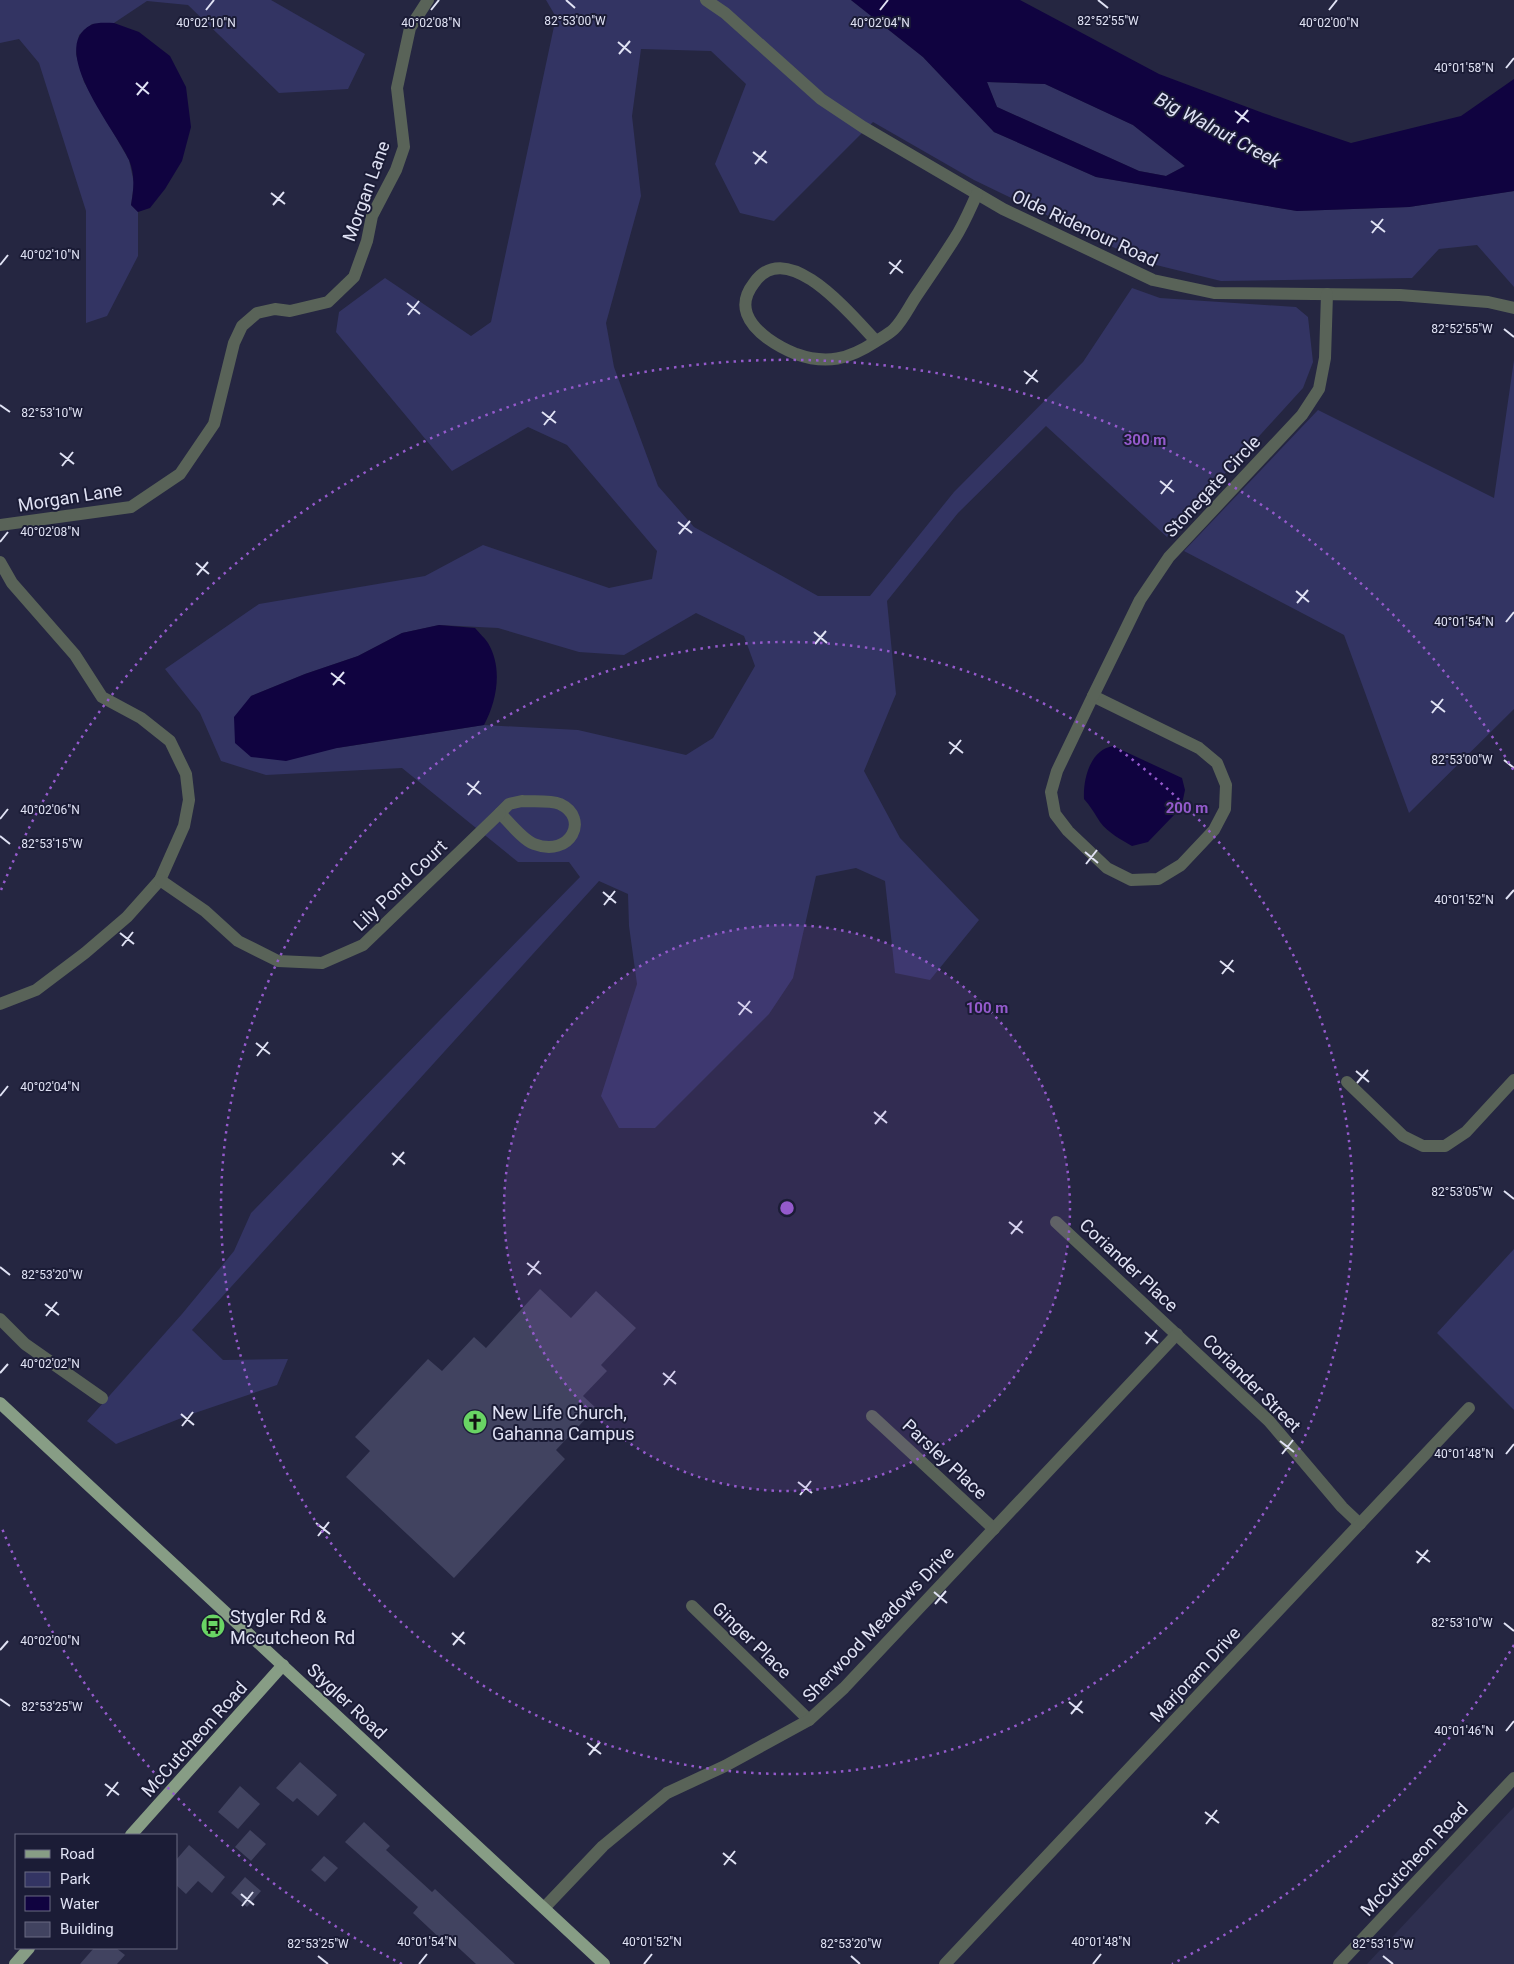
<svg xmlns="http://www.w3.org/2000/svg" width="1514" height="1964" font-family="Roboto,sans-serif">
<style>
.built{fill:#2e2f4f}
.green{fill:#333463;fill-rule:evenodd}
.water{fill:#100340;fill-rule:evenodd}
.building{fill:#414360}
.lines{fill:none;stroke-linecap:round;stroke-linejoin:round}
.minor{stroke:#596358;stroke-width:12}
.major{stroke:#879d85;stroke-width:12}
.ticks{fill:none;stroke:#e0e2f4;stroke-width:2}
.ring{fill:none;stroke:#945acc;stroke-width:2.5;stroke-dasharray:2.5 5}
.labels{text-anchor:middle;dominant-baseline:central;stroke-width:4;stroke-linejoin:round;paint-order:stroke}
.street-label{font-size:18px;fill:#e0e2f4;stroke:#1b1c36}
.poi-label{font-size:18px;fill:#e0e2f4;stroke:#1b1c36;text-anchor:start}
.water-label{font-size:19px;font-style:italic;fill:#dfe2f6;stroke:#1b1c36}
.ticks-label{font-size:12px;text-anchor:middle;fill:#e0e2f4;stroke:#1b1c36;stroke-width:4;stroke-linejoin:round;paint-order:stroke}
.centre{fill:#945acc;stroke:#1b1c36;stroke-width:2.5}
.ring-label{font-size:15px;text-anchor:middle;font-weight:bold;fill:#945acc;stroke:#1b1c36;stroke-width:4;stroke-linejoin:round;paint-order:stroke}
</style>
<rect width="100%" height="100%" fill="#252641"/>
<path class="built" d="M1514,1807V1964H1367Z"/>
<g class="green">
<path d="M0,0H271L365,54L348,89L279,93L188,5L147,1L114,23L92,24L79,35L76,54L84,82L129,160L134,183L131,205L138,212V256L107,316L86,323V211L39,63L19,39L0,43Z"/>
<path d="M546,0H851L923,57L994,132L1096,177L1297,211L1409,207L1514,191V287L1477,245L1439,249L1412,278L1221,281L1144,262L974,180L873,122L774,221L740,213L715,164L746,84L711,51L641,49L632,116L641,196L606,323L614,367L658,486L694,527L818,596H870L954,492L1083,362L1132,288L1160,298L1296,307L1308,317L1313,362L1303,388L1167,537L1046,426L958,513L887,601L896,694L864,771L900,838L979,920L930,980L895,973L885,881L856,868L816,876L793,978L769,1014L655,1128H619L601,1096L637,984L629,926L628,894L599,881L192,1330L223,1360L288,1359L277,1385L189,1415L116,1444L87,1421L182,1314L234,1251L251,1213L580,877L569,862H518L402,768L266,775L221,761L200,713L165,669L259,604L425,576L483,545L609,588L652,579L657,551L567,445L528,427L452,471L336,332L339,312L385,278L471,336L491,322L556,17ZM696,613L744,636L755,666L713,738L686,755L578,730L484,725L337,748L251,696L305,674L358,656L402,633L439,625L498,628L579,652L624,655Z"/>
<path d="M987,82L1045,84L1133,125L1185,166L1166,176L1139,171L997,107Z"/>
<path d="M1514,360V709L1409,813L1344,635L1184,551L1318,410L1494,498Z"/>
<path d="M1514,1249V1410L1437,1333Z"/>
</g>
<g class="water">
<path d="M851,0H1020L1159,74L1263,113L1351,143L1461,116L1514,79V191L1409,207L1297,211L1096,177L994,132L923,57ZM987,82L1045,84L1133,125L1185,166L1166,176L1139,171L997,107Z"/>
<path d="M114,23L139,32L170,56L186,87L191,127L182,161L165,189L150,208L138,212L131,205C134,189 135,175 129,160C117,132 46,48 91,25C97,22 107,23 114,23Z"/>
<path d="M439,625L475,628C479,633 484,637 488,643C503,668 497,701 484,725L337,748L286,761L251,757L235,743L234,717L251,696L305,674L358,656L402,633Z"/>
<path d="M1113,746L1182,778L1185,790L1182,804L1174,815L1148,842L1132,846C1122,840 1108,833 1100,822C1095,814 1091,807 1084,799C1083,779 1090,750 1113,746Z"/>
</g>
<g class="building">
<path d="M540,1289L571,1318L596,1291L636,1328L601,1365L607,1371L583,1396L596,1408L556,1450L565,1459L454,1578L346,1477L370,1451L355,1437L428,1359L442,1371L474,1337L486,1348Z"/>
<path d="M300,1762L337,1795L318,1816L297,1798L293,1802L276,1788Z"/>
<path d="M240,1786L260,1804L238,1829L218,1812Z"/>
<path d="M364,1822L390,1846L386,1850L432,1892L435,1889L515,1964H476L449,1939L445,1943L413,1913L418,1907L345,1842Z"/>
<path d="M250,1830L266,1844L251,1861L235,1847Z"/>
<path d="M189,1845L225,1877L212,1893L198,1881L186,1894L176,1885V1860Z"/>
<path d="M324,1856L338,1868L325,1882L311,1870Z"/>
<path d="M245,1877L261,1891L247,1907L231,1893Z"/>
<path d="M94,1948H116L125,1955L117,1964H80Z"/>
</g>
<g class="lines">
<g class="minor">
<path d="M706,0L725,13L821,99L863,127L1003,209L1153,280L1214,293L1400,295L1488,302L1514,308"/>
<path d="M876,341C853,317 787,235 754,283C747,292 743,303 747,314C754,333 779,347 796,354C827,365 849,359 875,342C881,338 889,334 894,329C903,320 910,305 917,295C930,276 943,257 955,238C964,224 970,209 977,194"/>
<path d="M0,525L131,507L180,474L214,424L234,343L242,326L257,313L275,309L290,311L328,302L354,277L367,241L372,216L396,170L404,147L397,88L410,28L428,0"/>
<path d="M0,562L12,583L75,655L102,697L141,718L170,741L186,774L189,800L184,826L160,880L127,917L85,953L36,990L0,1004"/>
<path d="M1093,696L1199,748L1217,763L1226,785L1225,809L1214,830L1181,865L1158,879L1131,880L1107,868L1068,831L1055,814L1051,792L1057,771Z"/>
<path d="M1093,696L1140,600L1169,557L1302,415L1319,389L1325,358L1327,294"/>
<path d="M522,801C533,802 550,800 560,804C590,818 571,858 534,844C523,840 508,821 500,813L509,804Z"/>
<path d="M160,880L205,911L238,941L278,961L322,963L363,945L500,813"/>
<path d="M1347,1082L1403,1136L1423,1146H1445L1466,1132L1514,1080"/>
<path d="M1056,1222L1269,1421L1342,1507L1360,1524"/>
<path d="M0,1319L25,1344L102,1398"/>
<path d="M872,1416L994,1529"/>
<path d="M692,1606L809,1720"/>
<path d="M544,1908L603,1846L667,1793L725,1766L809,1720L844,1688L1177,1334"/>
<path d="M945,1964L1469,1408"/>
<path d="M1339,1964L1514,1778"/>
</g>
<g class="major">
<path d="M0,1403L604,1964"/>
<path d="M131,1835L283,1665"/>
<path d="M15,1964L29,1948"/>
</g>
</g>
<path class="ticks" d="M566,0L575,8M1098,0L1108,8M206,10L214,0M431,10L439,0M880,10L888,0M1329,10L1337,0M618,42L631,53M619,54L630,41M1506,68L1514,58M136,83L149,94M137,95L148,82M1235,111L1249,122M1237,123L1248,110M753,152L767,163M755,164L766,151M271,193L285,204M273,205L284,192M1371,221L1385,232M1372,233L1383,219M889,262L903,273M0,265L8,255M890,274L901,260M407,303L420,314M408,315L419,301M1504,329L1514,337M1024,371L1038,382M1026,384L1037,370M0,405L10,412M542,412L556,423M544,425L555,411M60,453L74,464M62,466L73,452M1160,481L1174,492M1161,494L1172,480M678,522L692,533M679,534L690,521M0,542L8,532M196,563L209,574M197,575L208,562M1296,591L1309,602M1297,603L1308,590M1506,622L1514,612M814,632L827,643M815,644L826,631M331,673L345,684M333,685L344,672M1431,701L1445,712M1432,713L1443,699M949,742L963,753M950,754L961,740M1504,760L1514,768M467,783L481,794M468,795L479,781M0,819L8,809M0,836L10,844M1085,852L1098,863M1086,864L1097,850M603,892L616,903M1506,899L1514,890M604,905L615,891M120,933L134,944M122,946L133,932M1220,961L1234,972M1222,974L1233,960M738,1002L752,1013M739,1015L750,1001M256,1043L270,1054M257,1056L268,1042M1356,1071L1369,1082M1357,1083L1368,1070M0,1096L8,1086M874,1112L887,1123M875,1124L886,1111M392,1153L405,1164M393,1165L404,1152M1504,1191L1514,1199M1009,1222L1023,1233M1011,1234L1022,1221M527,1263L541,1274M0,1267L10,1275M528,1275L539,1261M45,1304L59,1315M46,1316L57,1302M1145,1332L1158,1343M1146,1344L1157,1330M0,1373L8,1364M663,1373L676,1384M664,1385L675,1371M181,1414L194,1425M182,1426L193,1412M1280,1441L1294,1452M1282,1454L1293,1440M1506,1454L1514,1444M798,1482L812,1493M800,1495L811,1481M316,1523L330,1534M318,1536L329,1522M1416,1551L1430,1562M1417,1563L1428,1550M934,1592L947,1603M935,1604L946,1591M1504,1623L1514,1631M452,1633L465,1644M453,1645L464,1632M0,1650L8,1641M0,1699L10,1706M1069,1702L1083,1713M1071,1714L1082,1701M1506,1731L1514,1721M587,1743L601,1754M589,1755L600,1742M105,1784L119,1795M107,1796L118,1782M1205,1812L1219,1823M1206,1824L1217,1810M723,1853L736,1864M724,1865L735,1851M241,1894L254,1905M242,1906L253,1892M318,1956L328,1964M851,1956L860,1964M1383,1956L1393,1964M419,1964L427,1954M644,1964L652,1954M1093,1964L1101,1954"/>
<circle cx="787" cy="1208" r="283" fill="#945acc" fill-opacity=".12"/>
<g class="ring">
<circle cx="787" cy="1208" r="283"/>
<circle cx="787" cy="1208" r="566"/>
<path d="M1514 1645A848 848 0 0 1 1172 1964M402 1964A848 848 0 0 1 1 1526M1 890A848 848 0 0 1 1514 771"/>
</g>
<defs>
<symbol id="church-disc" viewBox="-11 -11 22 22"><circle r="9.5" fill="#69d464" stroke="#1b1c36"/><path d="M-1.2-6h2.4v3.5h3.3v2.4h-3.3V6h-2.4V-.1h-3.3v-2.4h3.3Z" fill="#111"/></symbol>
<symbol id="bus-disc" viewBox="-11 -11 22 22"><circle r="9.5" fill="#69d464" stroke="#1b1c36"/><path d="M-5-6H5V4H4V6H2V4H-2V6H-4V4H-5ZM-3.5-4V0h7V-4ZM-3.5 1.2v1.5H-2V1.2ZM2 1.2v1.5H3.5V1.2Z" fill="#111"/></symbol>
</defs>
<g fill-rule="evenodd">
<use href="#church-disc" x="461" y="1408" width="28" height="28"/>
<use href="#bus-disc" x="199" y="1612" width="28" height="28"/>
</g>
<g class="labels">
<g class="street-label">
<text transform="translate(366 191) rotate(-70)">Morgan Lane</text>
<text transform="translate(1085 228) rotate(25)">Olde Ridenour Road</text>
<text transform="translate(1212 486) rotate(-47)">Stonegate Circle</text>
<text transform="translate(70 497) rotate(-9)">Morgan Lane</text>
<text transform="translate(400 885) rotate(-44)">Lily Pond Court</text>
<text transform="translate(1129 1265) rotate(43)">Coriander Place</text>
<text transform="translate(1252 1383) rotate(45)">Coriander Street</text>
<text transform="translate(945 1459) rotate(43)">Parsley Place</text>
<text transform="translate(878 1624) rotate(-46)">Sherwood Meadows Drive</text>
<text transform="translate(752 1640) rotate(44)">Ginger Place</text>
<text transform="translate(1195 1674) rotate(-47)">Marjoram Drive</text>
<text transform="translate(347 1701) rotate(43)">Stygler Road</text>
<text transform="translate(194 1739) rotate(-48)">McCutcheon Road</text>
<text transform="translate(1414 1859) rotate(-47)">McCutcheon Road</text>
</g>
<g class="poi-label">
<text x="492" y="1412">New Life Church,<tspan x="492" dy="21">Gahanna Campus</tspan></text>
<text x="230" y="1616">Stygler Rd &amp;<tspan x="230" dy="21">Mccutcheon Rd</tspan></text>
</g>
<g class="water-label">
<text transform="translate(1218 130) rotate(28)">Big Walnut Creek</text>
</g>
</g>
<g class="ticks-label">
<text x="1108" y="25">82°52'55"W</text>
<text x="575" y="25">82°53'00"W</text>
<text x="206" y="27">40°02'10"N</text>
<text x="431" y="27">40°02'08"N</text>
<text x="880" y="27">40°02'04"N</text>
<text x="1329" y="27">40°02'00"N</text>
<text x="1464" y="72">40°01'58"N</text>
<text x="50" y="259">40°02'10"N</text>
<text x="1462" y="333">82°52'55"W</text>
<text x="52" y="417">82°53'10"W</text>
<text x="50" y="536">40°02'08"N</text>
<text x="1464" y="626">40°01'54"N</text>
<text x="1462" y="764">82°53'00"W</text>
<text x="50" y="814">40°02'06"N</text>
<text x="52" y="848">82°53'15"W</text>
<text x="1464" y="904">40°01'52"N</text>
<text x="50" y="1091">40°02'04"N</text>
<text x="1462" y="1196">82°53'05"W</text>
<text x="52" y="1279">82°53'20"W</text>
<text x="50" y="1368">40°02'02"N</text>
<text x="1464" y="1458">40°01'48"N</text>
<text x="1462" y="1627">82°53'10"W</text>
<text x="50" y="1645">40°02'00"N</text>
<text x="52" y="1711">82°53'25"W</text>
<text x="1464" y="1735">40°01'46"N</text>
<text x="427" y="1946">40°01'54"N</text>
<text x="652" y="1946">40°01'52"N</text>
<text x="1101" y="1946">40°01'48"N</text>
<text x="318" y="1948">82°53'25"W</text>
<text x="851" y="1948">82°53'20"W</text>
<text x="1383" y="1948">82°53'15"W</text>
</g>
<circle cx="787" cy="1208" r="8" class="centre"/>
<g class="ring-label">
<text x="1145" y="445">300 m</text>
<text x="1187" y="813">200 m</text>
<text x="987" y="1013">100 m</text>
</g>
<rect x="15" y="1834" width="162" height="115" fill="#1b1c36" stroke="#6a6b82"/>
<rect x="25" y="1850" width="25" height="8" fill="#879d85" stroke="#6a6b82"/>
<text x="60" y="1859" font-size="15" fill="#e0e2f4">Road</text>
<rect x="25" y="1872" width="25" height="15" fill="#333463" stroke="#6a6b82"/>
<text x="60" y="1884" font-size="15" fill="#e0e2f4">Park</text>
<rect x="25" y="1896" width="25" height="15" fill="#100340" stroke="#6a6b82"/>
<text x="60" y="1909" font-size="15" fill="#e0e2f4">Water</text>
<rect x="25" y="1922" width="25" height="15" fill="#414360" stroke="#6a6b82"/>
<text x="60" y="1934" font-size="15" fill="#e0e2f4">Building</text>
</svg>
